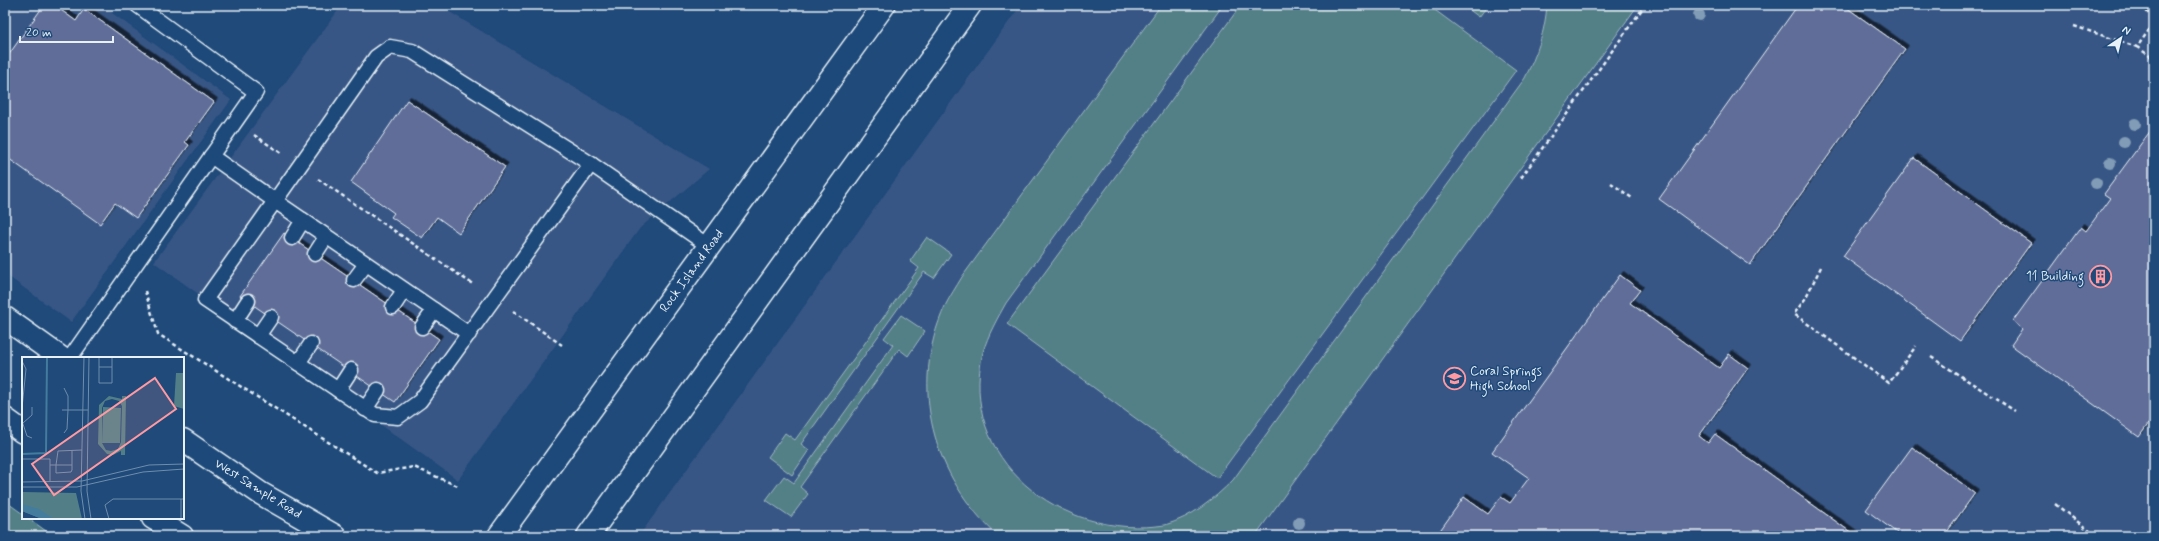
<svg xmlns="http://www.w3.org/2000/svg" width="2159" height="541" font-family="Mynerve,sans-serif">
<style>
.built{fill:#375785}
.green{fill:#527f87;stroke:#9db8c0}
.building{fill:#616d98;stroke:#e8f1f8;filter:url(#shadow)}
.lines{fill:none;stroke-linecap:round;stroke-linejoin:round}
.service-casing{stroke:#e8f1f8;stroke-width:17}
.secondary-casing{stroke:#e8f1f8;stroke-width:25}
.primary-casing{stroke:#e8f1f8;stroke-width:25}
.path{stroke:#e8f1f8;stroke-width:2.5;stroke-dasharray:4 3;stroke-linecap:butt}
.service{stroke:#1f4a7a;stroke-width:14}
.secondary{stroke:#1f4a7a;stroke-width:22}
.primary{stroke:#1f4a7a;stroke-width:22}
.tree{fill:#819cb6}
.labels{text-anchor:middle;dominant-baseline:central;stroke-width:3;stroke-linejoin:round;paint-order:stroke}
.street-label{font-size:13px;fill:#e8f1f8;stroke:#1f4a7a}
.poi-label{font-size:13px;fill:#e8f1f8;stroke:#1f4a7a;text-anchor:end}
.inset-river{fill:none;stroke:#447c9d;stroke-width:2}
.inset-road{fill:none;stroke:#6f8dac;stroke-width:1}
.view{fill:#ff9aa2;fill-opacity:0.15;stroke:#ff9aa2;stroke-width:2}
.inset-edge{fill:none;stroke:#e8f1f8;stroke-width:2}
</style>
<defs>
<filter id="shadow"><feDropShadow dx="3.5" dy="-3.5" stdDeviation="0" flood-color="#0009"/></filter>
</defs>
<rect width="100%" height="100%" fill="#1f4a7a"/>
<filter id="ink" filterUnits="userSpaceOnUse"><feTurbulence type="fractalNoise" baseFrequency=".025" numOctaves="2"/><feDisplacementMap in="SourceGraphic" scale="8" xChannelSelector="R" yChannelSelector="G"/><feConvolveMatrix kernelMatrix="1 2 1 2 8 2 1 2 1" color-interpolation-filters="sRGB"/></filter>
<g filter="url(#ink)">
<g class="built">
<path d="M5,5H101L231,100L71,322L5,274Z"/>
<path d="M342,5H438L709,169L640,228L458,480L154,262Z"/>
<path d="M1021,5H2154V536H639Z"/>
</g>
<g class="green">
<path d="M1161,5H1223L1006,303C997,319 988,335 983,352C957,458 1060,541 1165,525C1192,517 1213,500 1233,480L1525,78C1537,54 1545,32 1547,5H1638L1255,536H998C933,477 908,388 945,306C950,296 956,287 962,277Z"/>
<path d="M1241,5H1428L1516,70L1217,478L1007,324Z"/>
<path d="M1463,5H1488L1479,17Z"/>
<path d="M927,237L951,254L934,278L924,272L801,444L809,450L792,475L768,457L785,433L795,440L919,268L910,261Z"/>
<path d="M901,315L925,331L908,356L899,349L800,487L808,494L791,517L766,500L784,476L794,483L893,345L884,338Z"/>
<path d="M5,501L23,514V518H28L53,536H5Z"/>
</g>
<g class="building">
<path d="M44,5H54L76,21L84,9L214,102L185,142L189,145L136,218L115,203L100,224L5,156V60Z"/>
<path d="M1798,5H1843L1905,49L1750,265L1659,199Z"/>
<path d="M407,100L505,167L459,233L437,217L422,238L391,217L394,213L351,182Z"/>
<path d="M2154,126V416L2139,437L2011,345L2022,329L2013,321L2081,227L2086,231L2110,198L2104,194Z"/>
<path d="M1914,158L2031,243L1960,341L1843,256Z"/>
<path d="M284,233L439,339L395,402L240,296Z"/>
<path d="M1620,275L1640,290L1630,303L1719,368L1729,354L1748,368L1699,436L1708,443L1715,434L1856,536H1436L1464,497L1488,514L1501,497L1510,503L1529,478L1492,452Z"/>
<path d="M1912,447L1975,493L1944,536H1901L1866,510Z"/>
</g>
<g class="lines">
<defs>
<g id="service">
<path d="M211,156L275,201L376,57L390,47L412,51L591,164L709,246"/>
<path d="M292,238L303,220"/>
<path d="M315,254L326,237"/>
<path d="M354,280L366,264"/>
<path d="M393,307L404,290"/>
<path d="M235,321L248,301"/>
<path d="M422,327L434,310"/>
<path d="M469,334L275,201L205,300L375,415L398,417L420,401L591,164"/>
<path d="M258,336L271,317"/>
<path d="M70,358L256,92L137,5"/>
<path d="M298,363L311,344"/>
<path d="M338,390L351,370"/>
<path d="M365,409L378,390"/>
</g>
<g id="secondary">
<path d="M499,536L884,5"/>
<path d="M588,536L970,5"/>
</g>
<g id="primary">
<path d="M5,318L61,358"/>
<path d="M5,419L23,432"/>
<path d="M183,440L260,493L335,536"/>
<path d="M153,518L182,536"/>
</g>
</defs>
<use href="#service" class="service-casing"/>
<use href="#secondary" class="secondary-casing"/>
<use href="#primary" class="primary-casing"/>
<g class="path">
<path d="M2142,5L2154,21"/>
<path d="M2074,26L2137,47L2154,23"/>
<path d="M2137,47L2154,59"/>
<path d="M254,135L281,153"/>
<path d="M1521,178L1645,5"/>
<path d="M318,179L474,285"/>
<path d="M1611,183L1632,198"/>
<path d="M1821,267L1805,299L1794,314L1889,383L1916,346"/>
<path d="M145,291L158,334L377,473L414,467L460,487"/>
<path d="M513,311L562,345"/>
<path d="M1931,357L2015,411"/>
<path d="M2055,504L2096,536"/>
</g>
<use href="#service" class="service"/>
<use href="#secondary" class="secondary"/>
<use href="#primary" class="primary"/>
</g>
<g class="tree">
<circle cx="1699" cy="15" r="6"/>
<circle cx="2135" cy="124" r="6"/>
<circle cx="2124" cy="142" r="6"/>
<circle cx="2110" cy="163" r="6"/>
<circle cx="2096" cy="183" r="6"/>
<circle cx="1299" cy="523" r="6"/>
</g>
</g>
<defs>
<symbol id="building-ring" viewBox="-11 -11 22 22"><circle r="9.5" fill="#1f4a7a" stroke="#ff9aa2" stroke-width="1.5"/><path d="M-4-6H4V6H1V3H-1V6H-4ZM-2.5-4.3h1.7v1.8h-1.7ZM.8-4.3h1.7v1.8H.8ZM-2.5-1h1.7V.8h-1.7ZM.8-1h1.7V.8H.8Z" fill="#ff9aa2"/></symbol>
<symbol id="school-ring" viewBox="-11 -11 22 22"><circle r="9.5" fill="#1f4a7a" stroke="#ff9aa2" stroke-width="1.5"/><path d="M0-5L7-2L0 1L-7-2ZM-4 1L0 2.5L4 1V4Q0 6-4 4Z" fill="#ff9aa2"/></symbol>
</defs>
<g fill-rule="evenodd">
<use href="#building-ring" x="2088" y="264" width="25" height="25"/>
<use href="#school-ring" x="1442" y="366" width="25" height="25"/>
</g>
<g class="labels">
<g class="street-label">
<text transform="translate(692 271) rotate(-54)">Rock Island Road</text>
<text transform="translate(258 489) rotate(32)">West Sample Road</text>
</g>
<g class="poi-label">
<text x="2084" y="276">11 Building</text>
<text x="1470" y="371" text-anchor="start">Coral Springs<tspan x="1470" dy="15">High School</tspan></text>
</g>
</g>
<g transform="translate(22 357)">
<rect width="162" height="162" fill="#1f4a7a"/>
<path d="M154,16H162V52L152,49ZM87,39L100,42V39H104L103,98H99V94L91,98L85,97L76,87L77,48ZM90,42L97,44L100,49L99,85L96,92L89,94L84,93L80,86V51L83,44ZM81,50L99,51L98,86H80ZM0,135L54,136L60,162H20L0,154Z" fill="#527f87" fill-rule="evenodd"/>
<path d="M0,147L17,152L32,162H20L0,154Z" fill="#447c9d"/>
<path class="inset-river" d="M0,97L24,96L25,0"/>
<path class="inset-road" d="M62,0L59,134L63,162M67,0L65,134L69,162M77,0V26H90V0M0,4L4,12L0,51M77,10H90M42,31L46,39V53L45,72L42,76M40,53H66M0,64L5,79L10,81M1,66L10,58V50M0,102H28V125M28,108H34L36,94L60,93M50,108H34V116L49,115L50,113V93M0,125L60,124L127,108L162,107M0,130H55L121,115L162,112M159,142V162M87,162L83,148L91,142H162"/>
<path class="view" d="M133,21L154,52L32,138L10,107Z"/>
<rect width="162" height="162" class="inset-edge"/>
</g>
<rect width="2159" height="541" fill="none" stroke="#1f4a7a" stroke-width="20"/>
<rect x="10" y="10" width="2139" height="521" fill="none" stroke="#e8f1f8" stroke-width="1.5" filter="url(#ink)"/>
<g transform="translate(2121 38) rotate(35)" stroke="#1f4a7a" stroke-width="3" paint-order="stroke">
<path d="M0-3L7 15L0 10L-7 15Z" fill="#e8f1f8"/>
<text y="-6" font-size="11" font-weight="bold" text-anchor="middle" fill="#e8f1f8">N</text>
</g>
<path d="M20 36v6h93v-6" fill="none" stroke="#e8f1f8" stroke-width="2"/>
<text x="26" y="36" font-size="12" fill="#e8f1f8" stroke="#1f4a7a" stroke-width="3" paint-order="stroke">20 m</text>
</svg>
